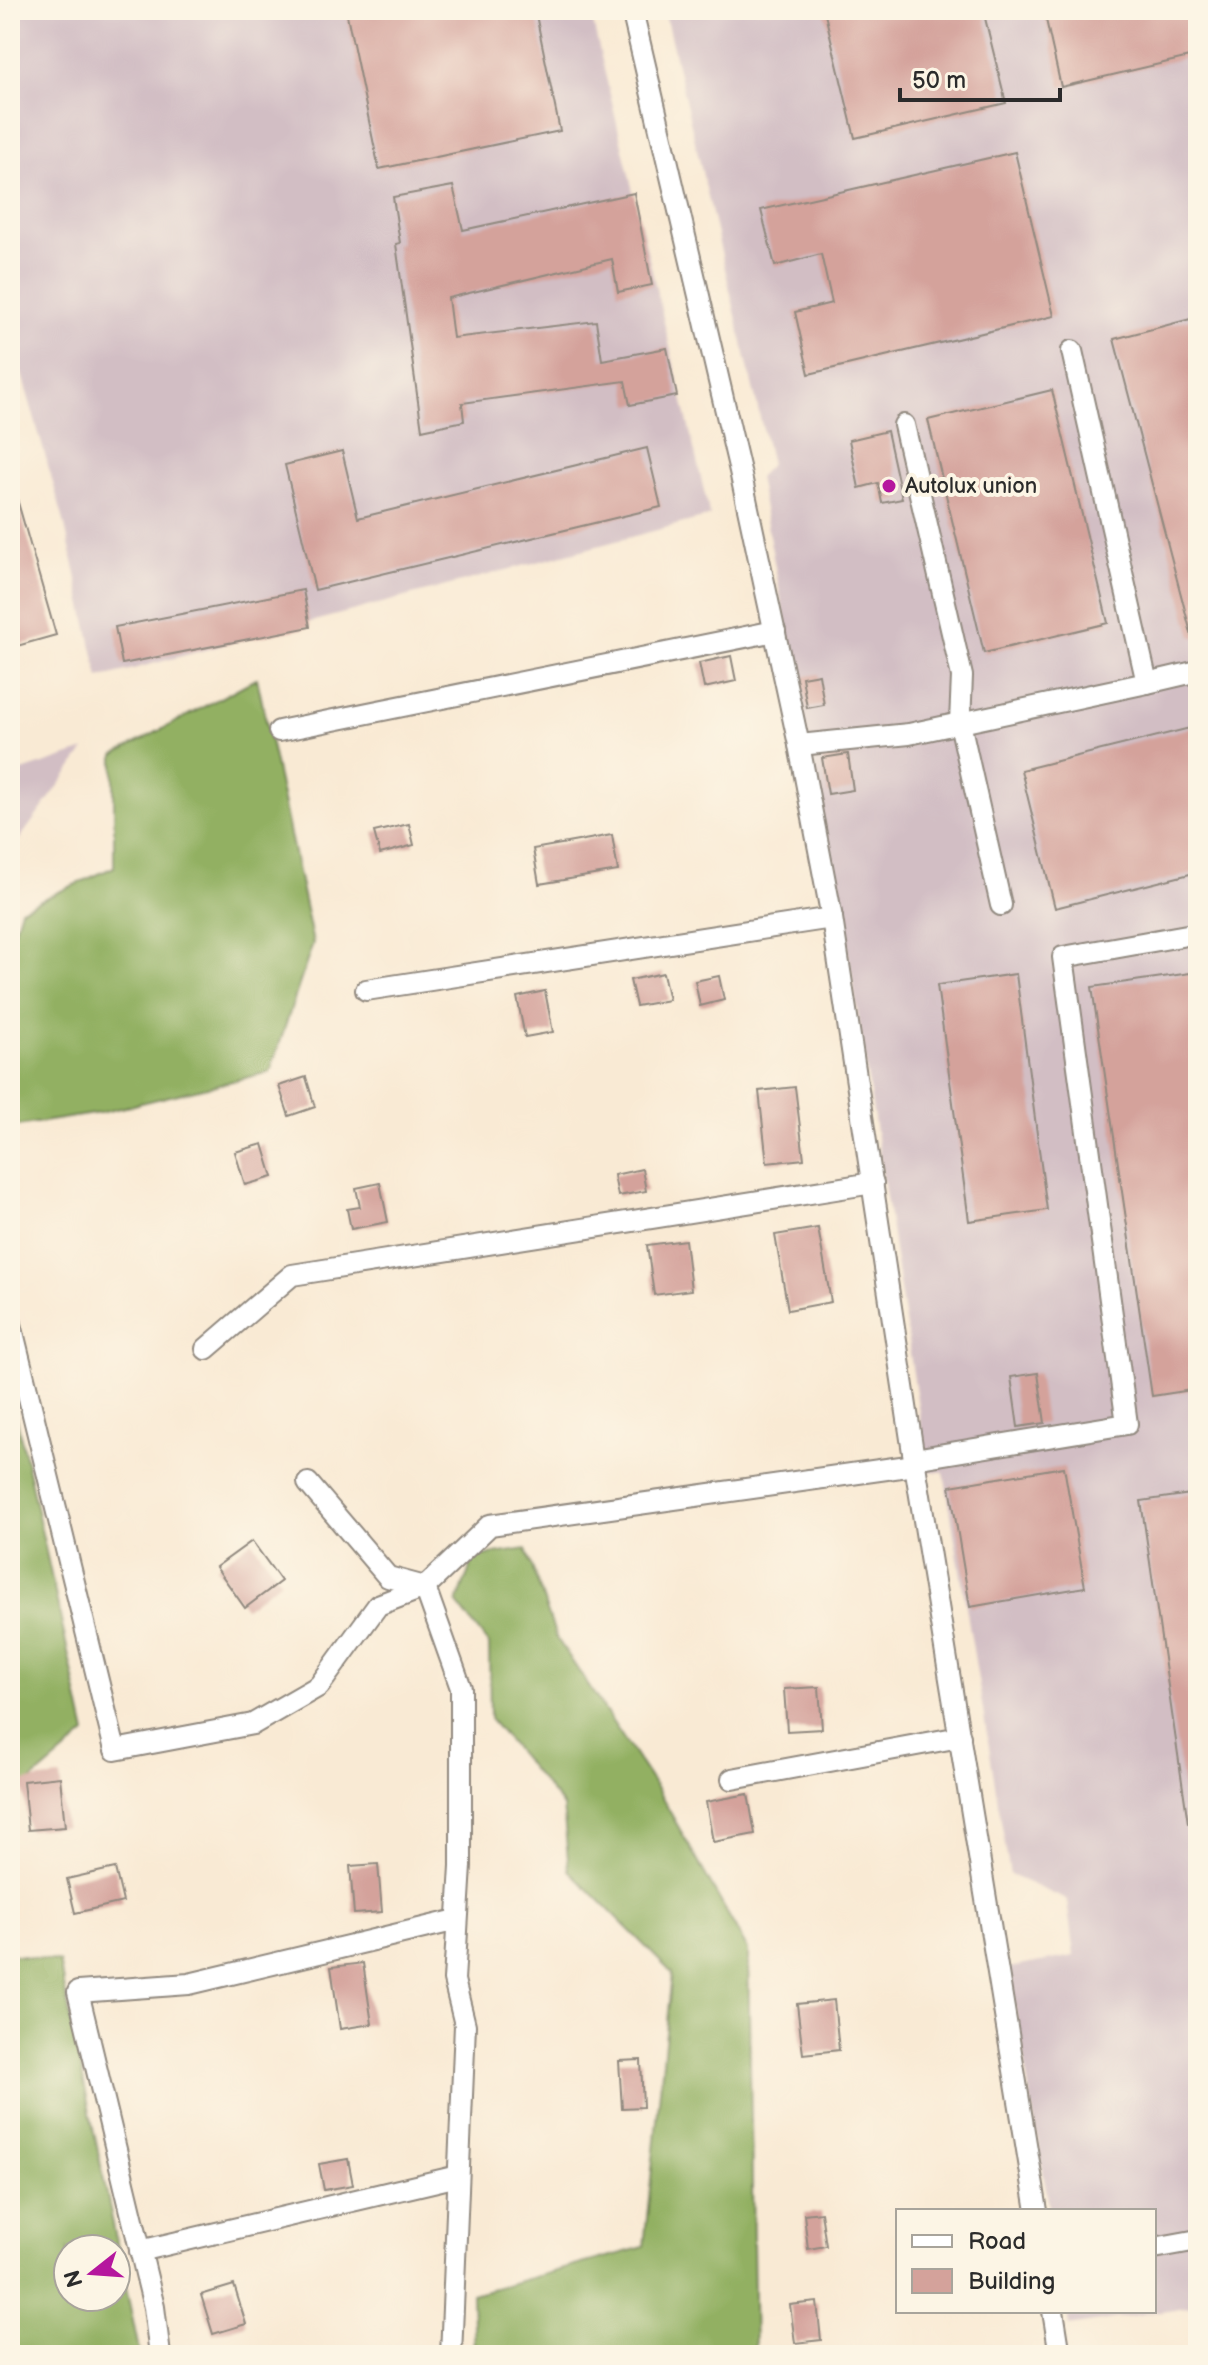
<svg xmlns="http://www.w3.org/2000/svg" width="1208" height="2365" font-family="'Balsamiq Sans',sans-serif">
<style>
.industrial{fill:#d2bec4}
.forest{fill:#92b062;stroke:#5e6e46;stroke-width:2;fill-rule:evenodd}
.building{fill:#d4a29b}
.lines{fill:none;stroke-linecap:round;stroke-linejoin:round}
.minor-casing{stroke:#928a80;stroke-width:24}
.minor{stroke:#fff;stroke-width:20}
.poi-dot{fill:#b5179e;stroke:#fcf5e5;stroke-width:3}
.labels{text-anchor:middle;dominant-baseline:central;stroke-width:8;stroke-linejoin:round;paint-order:stroke}
.poi-label{font-size:22px;fill:#2b2b2b;stroke:#fcf5e5;text-anchor:start}
</style>
<rect width="100%" height="100%" fill="#fcf5e5"/>
<filter id="ink" filterUnits="userSpaceOnUse"><feTurbulence type="fractalNoise" baseFrequency=".0125" numOctaves="2"/><feDisplacementMap in="SourceGraphic" scale="16" xChannelSelector="R" yChannelSelector="G"/><feConvolveMatrix kernelMatrix="1 2 1 2 8 2 1 2 1" color-interpolation-filters="sRGB"/></filter>
<filter id="wash" filterUnits="userSpaceOnUse"><feTurbulence type="fractalNoise" baseFrequency=".006" numOctaves="4" result="noise"/><feDisplacementMap in="SourceGraphic" scale="32" xChannelSelector="R" yChannelSelector="G"/><feGaussianBlur stdDeviation="1.8" result="paint"/><feColorMatrix in="noise" values="0 0 0 0 0 0 0 0 0 0 0 0 0 0 0 0 0 1.4 0 .05"/><feComposite in="paint" operator="in"/></filter>
<g filter="url(#wash)">
<rect width="100%" height="100%" fill="#f9ead4"/>
<g class="industrial">
<path d="M10,10H590L710,516L99,678L64,521L10,333Z"/>
<path d="M664,10H1198V2305L1069,2326L1067,2311H1154V2211H1050L1008,1968L1074,1956L1067,1900L1010,1875L944,1472L928,1471L851,969L758,477L771,464Z"/>
<path d="M85,750L10,852V775Z"/>
</g>
<g class="forest">
<path d="M257,678L313,943L270,1072L100,1113L10,1127V946L21,909L114,867V755Z"/>
<path d="M10,1388L86,1734L25,1786L10,1783Z"/>
<path d="M526,1549L556,1637L657,1789L748,1950L755,2355H474L472,2294L644,2247L672,1973L569,1870L563,1806L490,1719L489,1645L457,1603L474,1557Z"/>
<path d="M10,1954L59,1962L140,2355H10ZM68,2249H116V2297H68Z"/>
</g>
<g id="blocks">
<g class="building">
<path d="M346,10H535L560,131L379,169Z"/>
<path d="M824,10H983L1006,103L855,138Z"/>
<path d="M1066,10H1198V55L1061,87L1045,15Z"/>
<path d="M1015,152L1054,316L809,374L795,312L832,303L821,254L775,266L761,210Z"/>
<path d="M453,186L463,230L634,193L652,285L618,292L612,259L448,298L453,338L596,321L602,360L667,348L677,396L630,405L625,381L462,403L464,421L422,430L396,244L400,243L393,197Z"/>
<path d="M1198,317V637H1192L1114,339Z"/>
<path d="M1052,390L1108,623L984,653L928,420Z"/>
<path d="M887,431L902,499L882,503L878,483L859,488L849,440Z"/>
<path d="M647,448L661,507L315,590L285,465L342,451L358,518Z"/>
<path d="M15,492L56,635L10,648V493Z"/>
<path d="M303,590L310,627L122,664L115,627Z"/>
<path d="M731,656L736,681L704,688L699,663Z"/>
<path d="M819,674L824,705L807,708L802,677Z"/>
<path d="M1198,726V872L1055,908L1021,770Z"/>
<path d="M848,754L853,790L828,794L822,758Z"/>
<path d="M409,824L414,845L380,854L374,832Z"/>
<path d="M612,835L618,871L539,884L533,849Z"/>
<path d="M1198,972V1389L1152,1396L1092,987Z"/>
<path d="M663,973L669,1000L636,1006L630,980Z"/>
<path d="M1016,974L1047,1210L969,1221L937,985Z"/>
<path d="M719,976L724,1000L700,1006L695,981Z"/>
<path d="M545,991L553,1032L525,1037L517,997Z"/>
<path d="M306,1077L315,1107L289,1116L279,1086Z"/>
<path d="M795,1087L804,1159L767,1163L759,1091Z"/>
<path d="M263,1144L273,1177L245,1185L235,1152Z"/>
<path d="M642,1169L646,1191L618,1196L614,1175Z"/>
<path d="M380,1183L388,1222L351,1229L347,1209L360,1207L356,1188Z"/>
<path d="M818,1228L831,1302L788,1310L775,1235Z"/>
<path d="M685,1240L691,1290L654,1295L647,1245Z"/>
<path d="M1038,1373L1045,1423L1018,1427L1011,1377Z"/>
<path d="M1064,1467L1085,1587L970,1607L950,1486Z"/>
<path d="M1198,1493V1822L1188,1823L1141,1501Z"/>
<path d="M252,1541L281,1581L245,1608L216,1567Z"/>
<path d="M819,1687L822,1729L787,1731L784,1689Z"/>
<path d="M60,1777L65,1827L28,1830L23,1781Z"/>
<path d="M748,1794L755,1834L713,1842L706,1802Z"/>
<path d="M378,1864L382,1912L354,1914L350,1866Z"/>
<path d="M115,1868L123,1902L75,1913L67,1879Z"/>
<path d="M363,1963L372,2024L340,2029L331,1967Z"/>
<path d="M834,2000L839,2050L803,2054L797,2004Z"/>
<path d="M641,2060L643,2107L622,2108L619,2061Z"/>
<path d="M348,2159L353,2185L324,2190L319,2164Z"/>
<path d="M821,2212L826,2246L808,2249L804,2214Z"/>
<path d="M234,2285L246,2324L213,2334L201,2295Z"/>
<path d="M817,2302L821,2340L795,2343L790,2305Z"/>
</g>
</g>
</g>
<g filter="url(#ink)">
<use href="#blocks" fill-opacity="0" stroke="#928a80" stroke-width="2"/>
<g class="lines">
<defs>
<g id="minor">
<path d="M632,10L740,471L799,745L832,918L914,1459L1037,2211"/>
<path d="M904,425L962,676L960,723L1001,905"/>
<path d="M1147,683L1198,671"/>
<path d="M279,731L775,631"/>
<path d="M799,745L909,734L1147,683L1072,351"/>
<path d="M366,990L832,918"/>
<path d="M10,1320L115,1750L253,1724L319,1686L378,1605L425,1587L490,1525L915,1465"/>
<path d="M206,1349L292,1275L873,1183"/>
<path d="M914,1459L1127,1424L1063,957L1198,933"/>
<path d="M308,1483L388,1577L425,1587L461,1688V1866L454,1980L465,2025L451,2355"/>
<path d="M732,1779L960,1737"/>
<path d="M1154,2248L1198,2240"/>
<path d="M140,2251L458,2176"/>
<path d="M1053,2311L1060,2355"/>
<path d="M160,2355L154,2307L78,1992L189,1984L457,1920"/>
</g>
</defs>
<use href="#minor" class="minor-casing"/>
<use href="#minor" class="minor"/>
</g>
</g>
<circle class="poi-dot" cx="889" cy="486" r="8"/>
<g class="labels">
<g class="poi-label">
<text x="905" y="486">Autolux union</text>
</g>
</g>
<rect width="1208" height="2365" fill="none" stroke="#fcf5e5" stroke-width="40"/>
<rect x="896" y="2209" width="260" height="104" fill="#fcf5e5" stroke="#a8a49b" stroke-width="2"/>
<rect x="912" y="2235" width="40" height="12" fill="#ffffff" stroke="#a8a49b" stroke-width="2"/>
<text x="968" y="2249" font-size="24" fill="#2b2b2b">Road</text>
<rect x="912" y="2269" width="40" height="24" fill="#d4a29b" stroke="#a8a49b" stroke-width="2"/>
<text x="968" y="2289" font-size="24" fill="#2b2b2b">Building</text>
<g transform="translate(92 2273) rotate(253)"><circle r="38" fill="#fcf5e5" stroke="#a8a49b" stroke-width="2"/>
<path d="M0-6L14 30L0 20L-14 30Z" fill="#b5179e"/>
<text y="-12" font-size="22" font-weight="bold" text-anchor="middle" fill="#2b2b2b">N</text>
</g>
<path d="M900 88v12h160v-12" fill="none" stroke="#2b2b2b" stroke-width="4"/>
<text x="912" y="88" font-size="24" fill="#2b2b2b" stroke="#fcf5e5" stroke-width="6" paint-order="stroke">50 m</text>
</svg>
